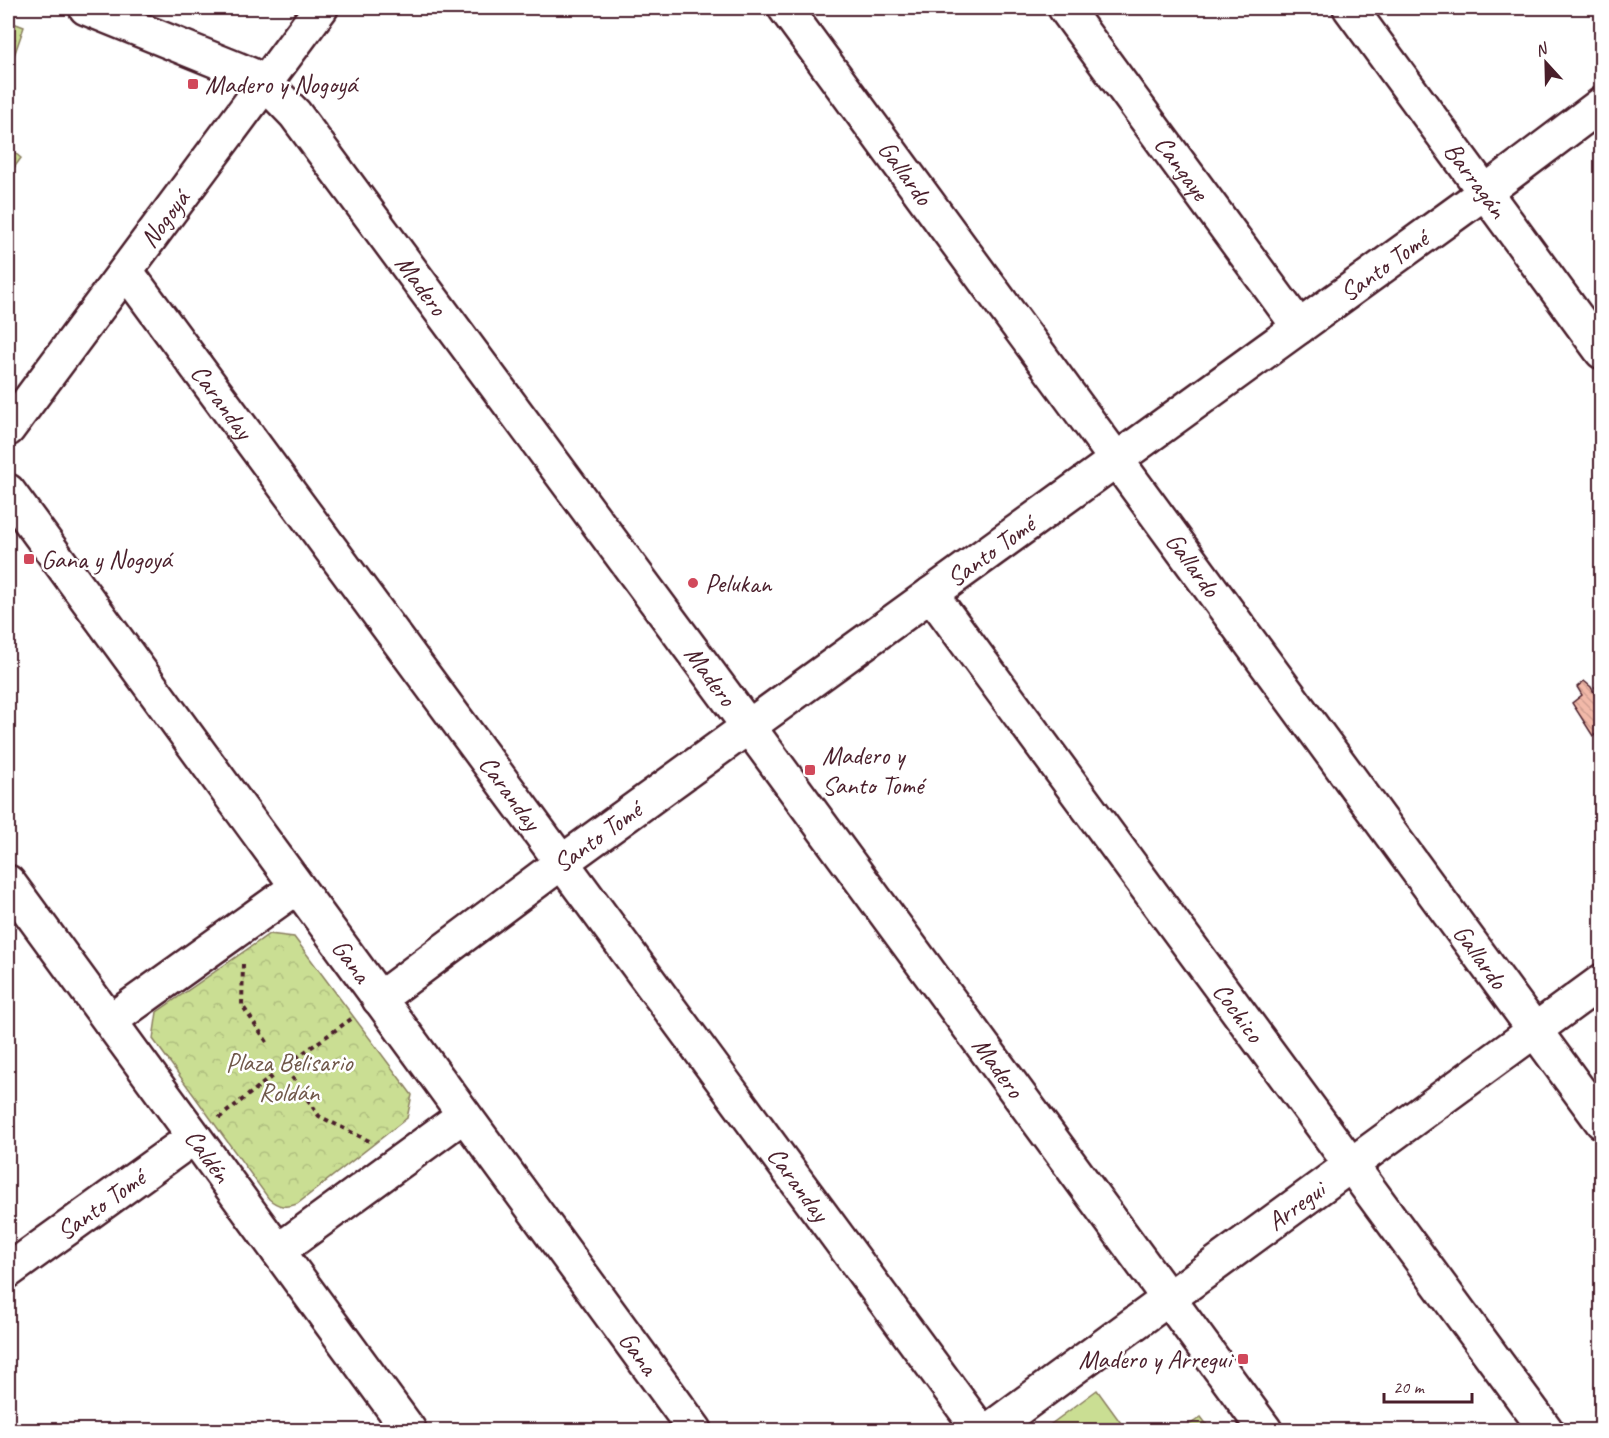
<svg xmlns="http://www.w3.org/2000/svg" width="1609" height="1438" font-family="Caveat,sans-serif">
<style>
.grass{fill:url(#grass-dots);stroke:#8a7e5f;stroke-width:1.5}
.park{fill:url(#park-crowns);stroke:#8a7e5f;stroke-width:1.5}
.garden{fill:#cade93;stroke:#8a7e5f;stroke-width:1.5}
.building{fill:url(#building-back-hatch);stroke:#4a1f2b;stroke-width:1.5;filter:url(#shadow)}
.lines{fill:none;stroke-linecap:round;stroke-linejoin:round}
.minor-casing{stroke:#4a1f2b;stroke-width:38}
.tertiary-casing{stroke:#4a1f2b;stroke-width:38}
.path{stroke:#4a1f2b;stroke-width:4;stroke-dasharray:4.5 4.5;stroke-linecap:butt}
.minor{stroke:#fff;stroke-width:33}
.tertiary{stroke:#fff;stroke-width:33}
.poi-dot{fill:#d1495b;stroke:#fff;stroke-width:2}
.labels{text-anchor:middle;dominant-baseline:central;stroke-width:5;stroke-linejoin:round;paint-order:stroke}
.poi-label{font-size:26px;fill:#4a1f2b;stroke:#fff;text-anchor:start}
.street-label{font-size:26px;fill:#4a1f2b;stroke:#fff}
.park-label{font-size:26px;fill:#70584a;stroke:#fff}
</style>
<defs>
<pattern id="grass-dots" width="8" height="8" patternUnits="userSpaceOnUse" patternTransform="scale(1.5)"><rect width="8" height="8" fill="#cade93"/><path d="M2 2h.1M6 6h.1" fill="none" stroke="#afbe7f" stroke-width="1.8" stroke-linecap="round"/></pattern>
<pattern id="park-crowns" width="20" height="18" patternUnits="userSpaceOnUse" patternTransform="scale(1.5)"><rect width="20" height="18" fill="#cade93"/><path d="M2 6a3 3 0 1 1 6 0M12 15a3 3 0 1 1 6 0" fill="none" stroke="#afbe7f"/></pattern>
<pattern id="building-back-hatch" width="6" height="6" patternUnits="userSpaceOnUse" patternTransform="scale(1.5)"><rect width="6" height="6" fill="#f2b9a9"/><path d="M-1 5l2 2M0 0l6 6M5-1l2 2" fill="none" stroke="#d19f92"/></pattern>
<filter id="shadow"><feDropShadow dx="5.5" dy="5.5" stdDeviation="0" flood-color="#0004"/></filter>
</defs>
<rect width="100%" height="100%" fill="#fff"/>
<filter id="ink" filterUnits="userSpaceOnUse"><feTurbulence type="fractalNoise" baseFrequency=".0167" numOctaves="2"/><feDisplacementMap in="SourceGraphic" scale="12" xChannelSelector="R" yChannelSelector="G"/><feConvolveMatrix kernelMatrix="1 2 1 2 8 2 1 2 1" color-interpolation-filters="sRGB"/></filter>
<g filter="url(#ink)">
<g class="grass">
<path d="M8,21L24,27L8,73Z"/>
<path d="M8,147L21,158L8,176Z"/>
</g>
<path class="park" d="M269,934L294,937L412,1095L407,1118L297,1204C286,1208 278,1207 269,1199L153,1039L157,1012Z"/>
<g class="garden">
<path d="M1097,1390L1126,1430H1043Z"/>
<path d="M1201,1417L1211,1430H1182Z"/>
</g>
<g class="building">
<path d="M1584,681L1591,687L1602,706V731L1593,736L1572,703L1582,695L1577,687Z"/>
<path d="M1602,684V697L1595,687Z"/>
</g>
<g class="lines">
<defs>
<g id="minor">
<path id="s1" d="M86,8L249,74L265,83L295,114L765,749L1265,1430"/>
<path id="s2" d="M785,8L1602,1122"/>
<path id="s3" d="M1065,8L1299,327"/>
<path id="s4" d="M1350,8L1602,352"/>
<path id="s5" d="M126,271L980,1430"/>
<path id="s6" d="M8,491L695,1430"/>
<path id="s7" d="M931,594L1546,1430"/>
<path id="s8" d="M8,882L409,1430"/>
<path id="s9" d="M379,999L562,862L1485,192L1602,104"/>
<path d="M110,1021L297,887"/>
<path d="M278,1251L464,1115"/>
<path id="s10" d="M8,1271L194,1137"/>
<path id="s11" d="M989,1430L1602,981"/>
</g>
<g id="tertiary">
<path id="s12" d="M8,429L321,8"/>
</g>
</defs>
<use href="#minor" class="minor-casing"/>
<use href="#tertiary" class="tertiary-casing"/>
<g class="path">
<path d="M243,964L242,1005L269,1045"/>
<path d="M296,1058L354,1017"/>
<path d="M292,1077L319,1116L373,1143"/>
<path d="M219,1118L275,1074"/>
</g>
<use href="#minor" class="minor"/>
<use href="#tertiary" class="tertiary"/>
</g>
</g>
<g class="poi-dot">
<rect x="187" y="78" width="12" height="12" rx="3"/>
<rect x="23" y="553" width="12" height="12" rx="3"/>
<circle cx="693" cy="583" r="6"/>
<rect x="804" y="764" width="12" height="12" rx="3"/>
<rect x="1237" y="1353" width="12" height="12" rx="3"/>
</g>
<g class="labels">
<g class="poi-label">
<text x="205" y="84">Madero y Nogoyá</text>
<text x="41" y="559">Gana y Nogoyá</text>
<text x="705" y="583">Pelukan</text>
<text x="822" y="755">Madero y<tspan x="822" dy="30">Santo Tomé</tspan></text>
<text x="1231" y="1359" text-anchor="end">Madero y Arregui</text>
</g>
<g class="street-label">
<text stroke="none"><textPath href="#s3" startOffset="198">Cangaye</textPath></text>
<text stroke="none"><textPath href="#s2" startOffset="204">Gallardo</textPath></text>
<text stroke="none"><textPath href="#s4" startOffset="213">Barragán</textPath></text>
<text stroke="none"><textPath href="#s12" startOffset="262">Nogoyá</textPath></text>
<text stroke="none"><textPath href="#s9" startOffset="1244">Santo Tomé</textPath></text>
<text stroke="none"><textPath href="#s1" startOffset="450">Madero</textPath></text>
<text stroke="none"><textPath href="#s5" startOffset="162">Caranday</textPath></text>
<text stroke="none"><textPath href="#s9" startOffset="758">Santo Tomé</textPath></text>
<text stroke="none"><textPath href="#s2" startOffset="690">Gallardo</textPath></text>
<text stroke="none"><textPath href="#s1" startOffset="936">Madero</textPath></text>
<text stroke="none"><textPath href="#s5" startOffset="648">Caranday</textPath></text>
<text stroke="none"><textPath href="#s9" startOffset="272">Santo Tomé</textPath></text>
<text stroke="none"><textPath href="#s2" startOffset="1176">Gallardo</textPath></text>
<text stroke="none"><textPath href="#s6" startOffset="582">Gana</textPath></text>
<text stroke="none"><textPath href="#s7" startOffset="519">Cochico</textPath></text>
<text stroke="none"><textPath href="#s1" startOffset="1422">Madero</textPath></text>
<text stroke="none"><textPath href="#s8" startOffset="339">Caldén</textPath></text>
<text stroke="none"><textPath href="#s5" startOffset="1134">Caranday</textPath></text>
<text stroke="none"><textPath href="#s10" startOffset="114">Santo Tomé</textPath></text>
<text stroke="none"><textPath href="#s11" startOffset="380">Arregui</textPath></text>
<text stroke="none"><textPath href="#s6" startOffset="1068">Gana</textPath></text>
</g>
<g class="park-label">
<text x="289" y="1062">Plaza Belisario<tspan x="289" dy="30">Roldán</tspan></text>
</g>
</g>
<rect width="1609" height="1438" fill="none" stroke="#fff" stroke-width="30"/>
<rect x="15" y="15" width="1579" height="1408" fill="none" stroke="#4a1f2b" stroke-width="2" filter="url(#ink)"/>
<g transform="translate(1546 63) rotate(338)" stroke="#ffffff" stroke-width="4.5" paint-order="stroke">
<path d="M0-4.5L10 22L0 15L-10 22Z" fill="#4a1f2b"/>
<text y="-9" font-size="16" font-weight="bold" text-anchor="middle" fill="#4a1f2b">N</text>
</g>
<path d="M1384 1393v9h88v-9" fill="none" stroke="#4a1f2b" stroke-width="3"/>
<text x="1393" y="1393" font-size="18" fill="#4a1f2b" stroke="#ffffff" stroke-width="4.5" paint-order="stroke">20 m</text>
</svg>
